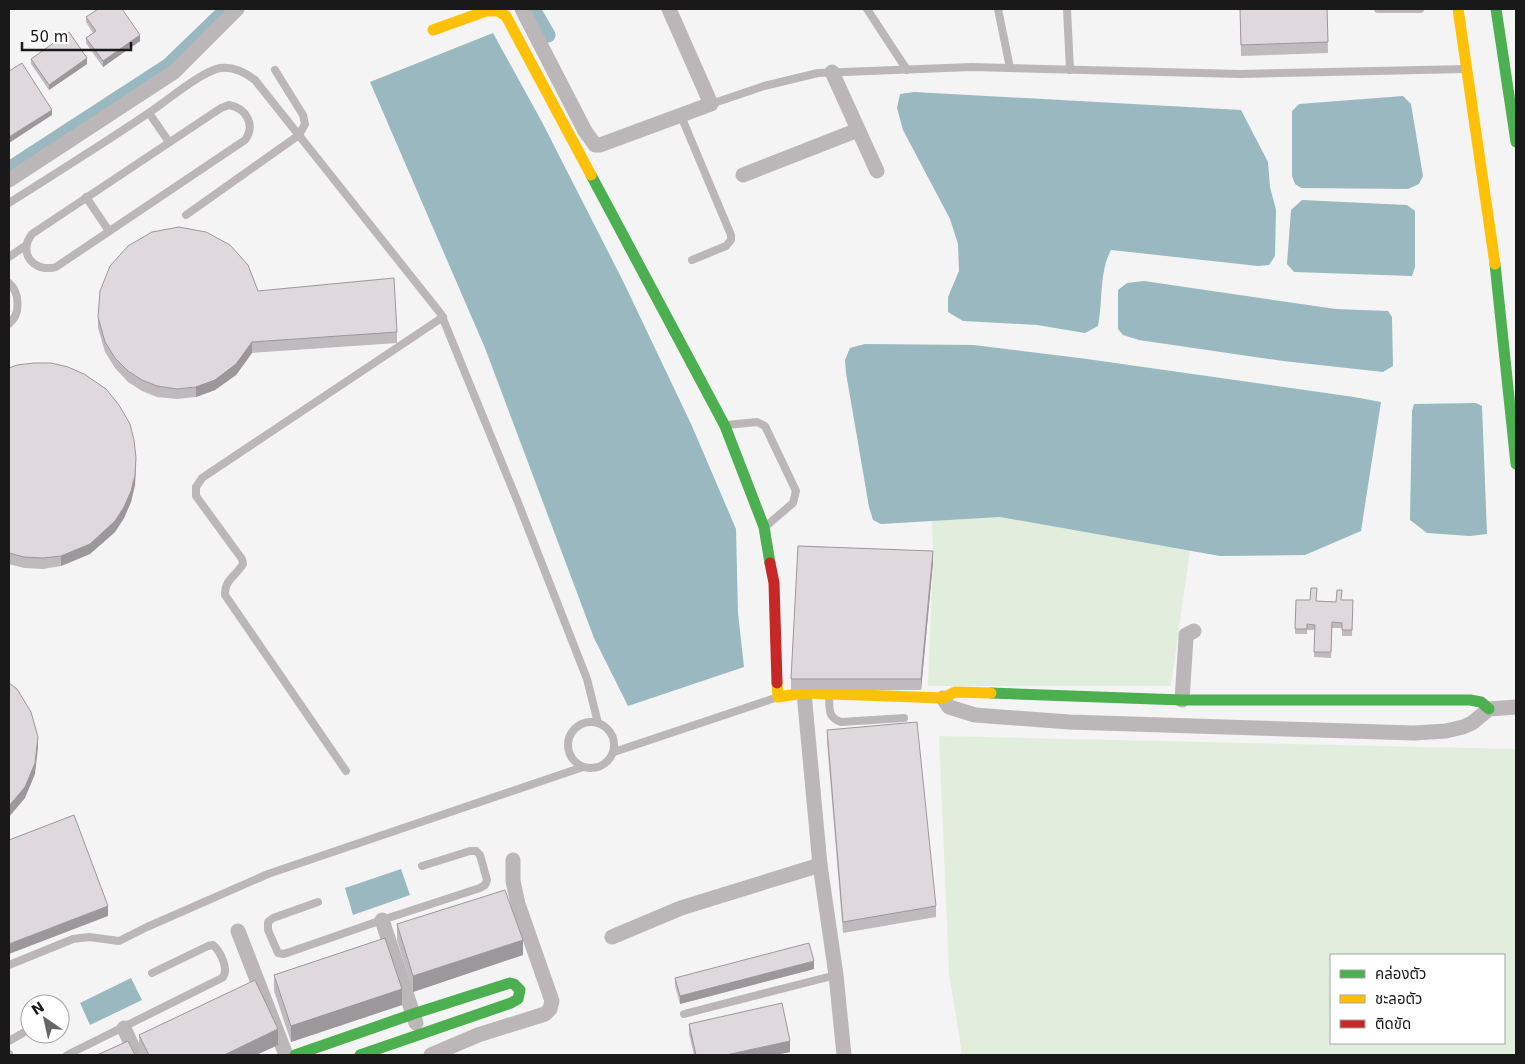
<svg xmlns="http://www.w3.org/2000/svg" width="1525" height="1064" font-family="'DejaVu Sans','Noto Sans Thai',sans-serif">
<style>
.green{fill:#e2eedd;fill-rule:evenodd}
.water{fill:#9ab8bf}
.lines{fill:none;stroke-linecap:round;stroke-linejoin:round}
.canal{stroke:#9ab8bf;stroke-width:15}
.lane{stroke:#bbb6b7;stroke-width:8}
.street{stroke:#bbb6b7;stroke-width:15}
.fast{stroke:#4caf50;stroke-width:11}
.slow{stroke:#ffc107;stroke-width:11}
.jam{stroke:#c62828;stroke-width:11}
.wall{fill:#c0babe}
.shaded-wall{fill:#9c979b}
.building{fill:#dfd8dd;stroke:#9c979b}
</style>
<rect width="100%" height="100%" fill="#f4f4f4"/>
<g class="green">
<path d="M1000,517L1190,550L1171,686H928L933,562L932,521Z"/>
<path d="M939,736L1516,749V1055H962L949,973ZM1331,955H1504V1043H1331Z"/>
</g>
<g class="water">
<path d="M493,33L542,122L623,281L692,426L736,529L738,613L744,667L628,706L594,638L485,348L370,82Z"/>
<path d="M914,92L1241,110L1268,162L1270,187L1276,210L1275,256L1269,265L1258,266L1111,250C1099,272 1103,302 1098,326L1085,333L1037,325L963,321L948,312V297L959,271L958,244L950,219L903,130L897,108L900,94Z"/>
<path d="M1403,96L1411,104L1423,176L1419,184L1408,189L1301,188L1295,184L1292,176V111L1299,104Z"/>
<path d="M1302,200L1407,205L1415,211V267L1412,276L1294,272L1287,264L1291,210Z"/>
<path d="M1144,281L1336,309L1388,311L1392,317L1393,366L1383,372L1283,361L1139,340L1123,335L1118,329V290L1127,283Z"/>
<path d="M865,344L974,345L1087,359L1354,397L1381,402L1361,531L1305,555L1220,556L1000,517L881,524L873,520L869,507L846,373L845,360L850,348Z"/>
<path d="M1476,403L1482,406L1487,534L1470,536L1427,533L1410,520L1412,411L1414,404Z"/>
<path d="M401,869L410,895L353,915L345,888Z"/>
<path d="M131,978L142,1000L90,1025L80,1003Z"/>
</g>
<g class="lines">
<g class="canal">
<path d="M533,9L548,35"/>
<path d="M9,169L169,65L227,9"/>
</g>
<g class="lane">
<path d="M867,9L907,70"/>
<path d="M998,9L1010,68"/>
<path d="M1067,9L1070,70"/>
<path d="M1378,9H1420"/>
<path d="M711,104L764,86L818,73L972,67L1240,74L1466,69"/>
<path d="M229,105C246,108 256,125 245,140L56,267C34,273 17,253 32,234L221,108Z"/>
<path d="M149,113L169,142"/>
<path d="M681,116L731,235V240L726,246L692,260"/>
<path d="M86,197L109,231"/>
<path d="M9,203C56,173 103,144 150,112C168,100 199,73 220,68C233,66 246,73 255,80L441,314L517,500L587,679L598,723"/>
<path d="M186,215L299,135L305,124L303,115L275,70"/>
<path d="M9,257L25,246"/>
<path d="M9,283C20,293 21,314 9,324"/>
<path d="M727,425L757,422L765,426L796,491L793,503L765,527"/>
<path d="M829,696C830,709 827,717 841,722L904,718"/>
<circle cx="591" cy="745" r="23"/>
<path d="M614,752L778,697"/>
<path d="M346,771L225,595C224,580 236,576 243,564L242,559L196,496V487L202,478L443,317"/>
<path d="M318,902L273,918L268,922V930L278,953L284,954L382,920L480,888L485,885L487,880L480,855L476,851H470L422,866"/>
<path d="M9,965L73,939L89,937L119,941L147,927L268,874L583,767"/>
<path d="M684,1014L836,975"/>
<path d="M9,1041L30,1029"/>
<path d="M9,1054V1055"/>
<path d="M67,1055L222,978C230,970 220,951 213,945L208,946L152,973"/>
</g>
<g class="street">
<path d="M522,9L585,131L595,145H600L711,104L669,9"/>
<path d="M832,72L877,171"/>
<path d="M743,175L858,130"/>
<path d="M9,180L174,72L237,9"/>
<path d="M804,693L820,865L836,975L844,1055"/>
<path d="M943,698L949,707L975,715L1069,722L1414,733L1446,731L1463,727L1472,723L1489,709L1516,707"/>
<path d="M1182,700L1186,638V635L1194,631"/>
<path d="M382,920L416,1023"/>
<path d="M238,931L286,1055"/>
<path d="M612,937L681,908L820,865"/>
<path d="M124,1028L136,1055"/>
<path d="M431,1055L478,1035L545,1014L550,1009L552,1001L518,904L513,881V860"/>
</g>
<g class="fast">
<path d="M1496,9L1516,142"/>
<path d="M591,175L725,426L764,527L770,563"/>
<path d="M1495,264L1516,464"/>
<path d="M991,693L1182,700H1470L1481,702L1489,709"/>
<path d="M295,1055L413,1014L510,983L514,984L520,990L518,999L511,1003L360,1055"/>
</g>
<g class="slow">
<path d="M1458,9L1495,264"/>
<path d="M433,30L486,11H498L506,16L591,175"/>
<path d="M777,683L778,697L804,693L943,698L955,692L991,693"/>
</g>
<path class="jam" d="M770,563L774,583L777,683"/>
</g>
<g class="wall">
<path d="M1240,9H1327L1328,53L1241,56Z"/>
<path d="M86,17L140,41L103,67L86,43V38L93,33L86,22Z"/>
<path d="M31,59L87,64L49,90L31,64Z"/>
<path d="M258,291L397,332V343L252,353L236,375L215,390L196,397L177,399L157,397L142,391L128,382L115,368L105,352L98,328V317Z"/>
<path d="M9,368L136,468L135,485L131,502L124,518L115,532L90,554L61,566L43,569L24,568L9,564Z"/>
<path d="M933,562L921,690H791V679Z"/>
<path d="M1296,600L1336,602L1342,600H1353L1352,636H1342V628H1332L1331,658L1314,657L1315,630H1307V634H1295Z"/>
<path d="M827,730L936,906V917L843,933L827,741Z"/>
<path d="M397,924L523,955L413,992L397,940Z"/>
<path d="M814,969L680,1004L675,986V978Z"/>
<path d="M274,975L402,1005L291,1042L274,991Z"/>
<path d="M689,1024L790,1052L775,1055H694L689,1034Z"/>
<path d="M139,1035L278,1045L256,1055H141L139,1051Z"/>
</g>
<g class="shaded-wall">
<path d="M140,35V41L103,67V61Z"/>
<path d="M87,58V64L49,90V85Z"/>
<path d="M52,110V115L9,143V137Z"/>
<path d="M252,342V353L236,375L215,390L196,397V387Z"/>
<path d="M136,458L135,485L131,502L124,518L115,532L90,554L61,566V556Z"/>
<path d="M933,551V562L921,690V679Z"/>
<path d="M38,737V748L35,774L25,798L9,817V806Z"/>
<path d="M108,906V916L9,954V944Z"/>
<path d="M523,940V955L413,992V976Z"/>
<path d="M814,961V969L680,1004V996Z"/>
<path d="M402,989V1005L291,1042V1026Z"/>
<path d="M278,1029V1045L256,1055H224Z"/>
<path d="M790,1041V1052L775,1055H726Z"/>
</g>
<g class="building">
<path d="M98,9H122L140,35L103,61L86,38L96,31L86,17Z"/>
<path d="M1240,9H1327L1328,42L1241,45Z"/>
<path d="M69,32L87,58L49,85L31,59Z"/>
<path d="M22,63L52,110L9,137V71Z"/>
<path d="M179,227L206,232L230,245L248,265L258,291L394,278L397,332L252,342L236,364L215,380L196,387L177,389L157,386L142,380L128,371L115,358L105,342L98,317L100,291L110,266L128,246L152,232Z"/>
<path d="M34,363H51L68,367L84,374L106,389L119,405L130,424L134,440L136,458L135,475L131,491L124,507L115,521L90,544L61,556L43,558L24,557L9,553V368L17,365Z"/>
<path d="M798,546L933,551L921,679H791Z"/>
<path d="M1311,588H1317L1316,601L1336,602L1337,590H1342L1341,600H1353L1352,630H1342V623L1332,622L1331,652H1314L1315,625L1307,624V629H1295L1296,600H1310Z"/>
<path d="M9,683L17,689L31,712L38,737L35,763L25,787L9,806Z"/>
<path d="M917,722L936,906L843,922L827,730Z"/>
<path d="M74,815L108,906L9,944V840Z"/>
<path d="M505,890L523,940L413,976L397,924Z"/>
<path d="M385,938L402,989L291,1026L274,975Z"/>
<path d="M809,943L814,961L680,996L675,978Z"/>
<path d="M255,980L278,1029L224,1055H149L139,1035Z"/>
<path d="M782,1003L790,1041L726,1055H696L689,1024Z"/>
<path d="M128,1041L135,1055H97Z"/>
</g>
<rect width="1525" height="1064" fill="none" stroke="#19191a" stroke-width="20"/>
<rect x="1330" y="954" width="175" height="90" fill="#ffffff" stroke="#a3a3a3"/>
<rect x="1340" y="970" width="25" height="8" fill="#4caf50" stroke="#a3a3a3"/>
<text x="1375" y="979" font-size="15" fill="#19191a">คล่องตัว</text>
<rect x="1340" y="995" width="25" height="8" fill="#ffc107" stroke="#a3a3a3"/>
<text x="1375" y="1004" font-size="15" fill="#19191a">ชะลอตัว</text>
<rect x="1340" y="1020" width="25" height="8" fill="#c62828" stroke="#a3a3a3"/>
<text x="1375" y="1029" font-size="15" fill="#19191a">ติดขัด</text>
<g transform="translate(45 1019) rotate(326)"><circle r="24" fill="#ffffff" stroke="#a3a3a3"/>
<path d="M0-4L9 19L0 12L-9 19Z" fill="#666666"/>
<text y="-8" font-size="14" font-weight="bold" text-anchor="middle" fill="#19191a">N</text>
</g>
<path d="M22 42v8h109v-8" fill="none" stroke="#19191a" stroke-width="2.5"/>
<text x="30" y="42" font-size="15" fill="#19191a" stroke="#ffffff" stroke-width="4" paint-order="stroke">50 m</text>
</svg>
